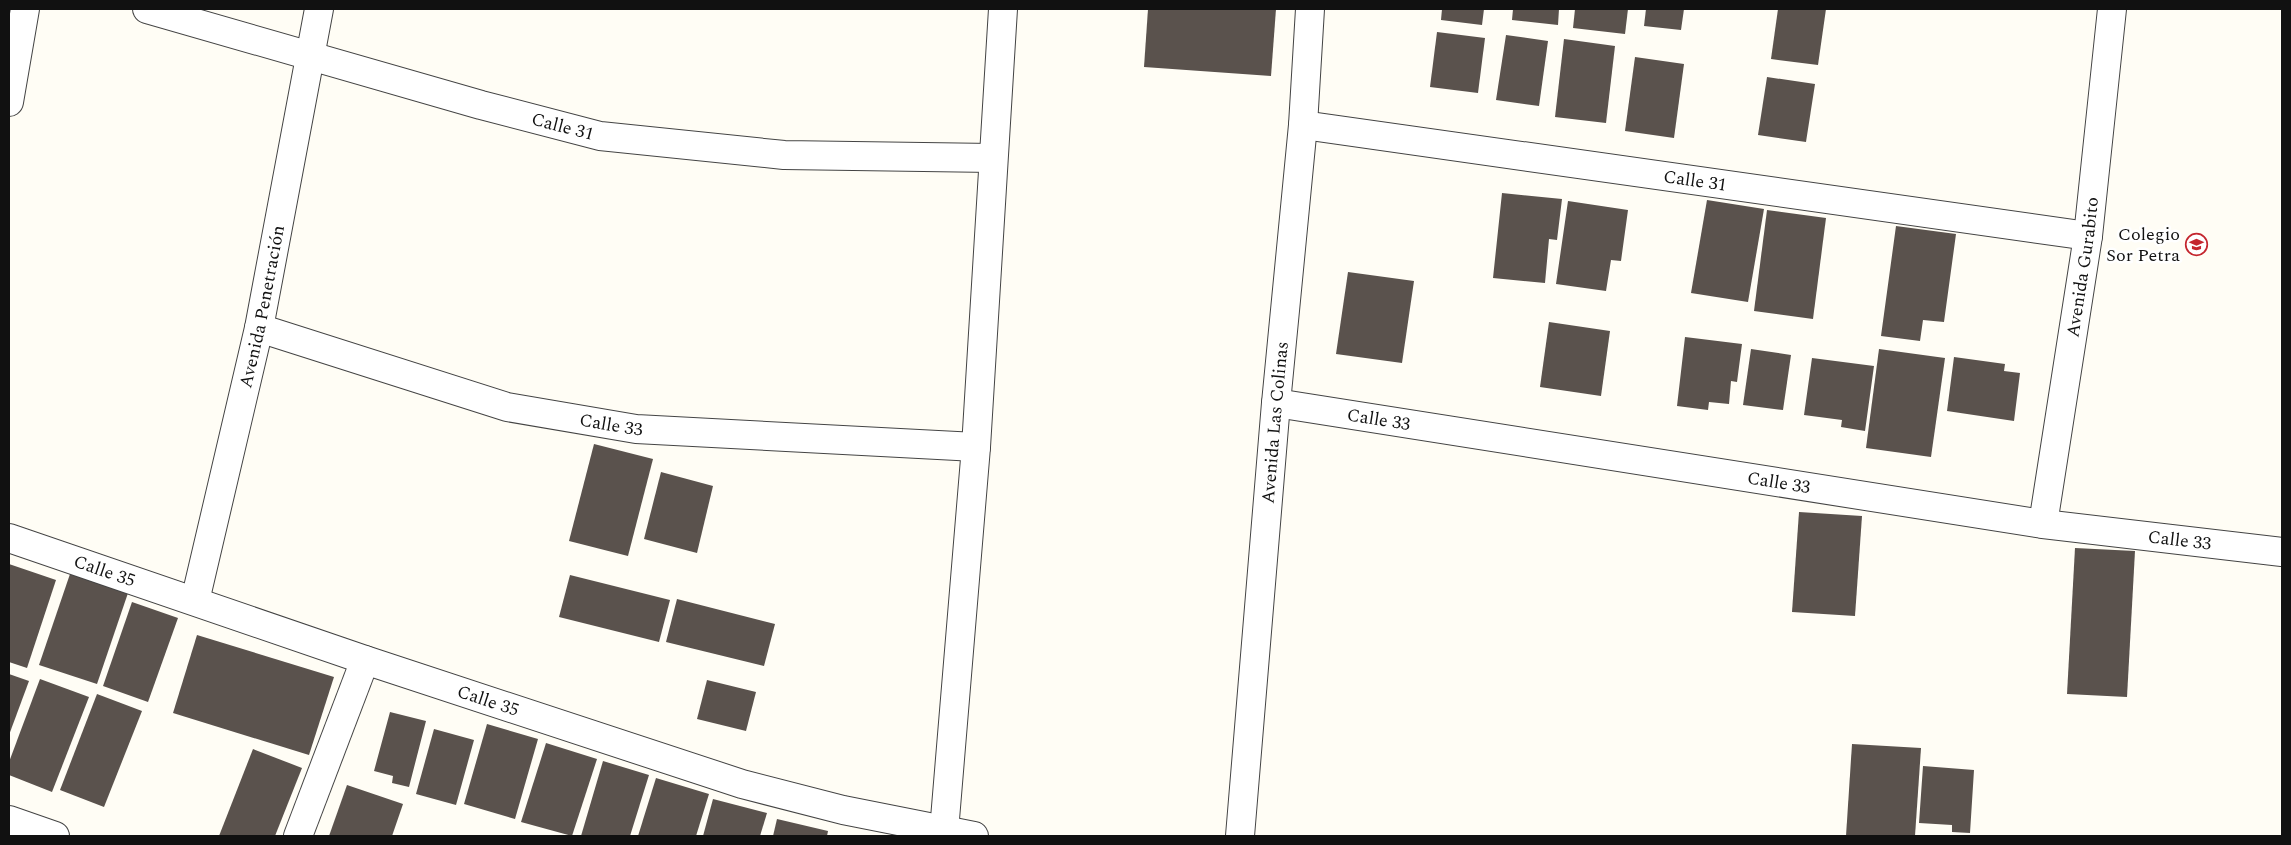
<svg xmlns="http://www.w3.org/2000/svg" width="2291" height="845" font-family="Spectral,serif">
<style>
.building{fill:#5a524d}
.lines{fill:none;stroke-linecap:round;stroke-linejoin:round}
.minor-casing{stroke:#444;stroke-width:30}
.minor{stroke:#fff;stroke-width:28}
.labels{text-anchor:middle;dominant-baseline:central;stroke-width:5;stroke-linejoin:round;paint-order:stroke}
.street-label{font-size:18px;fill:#111;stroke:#fff}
.poi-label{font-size:18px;fill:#111;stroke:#fff;text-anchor:end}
</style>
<rect width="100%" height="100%" fill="#fffdf5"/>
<g class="building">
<path d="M1148,9H1276L1271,76L1144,67Z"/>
<path d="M1442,9H1484L1482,25L1441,20Z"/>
<path d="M1513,9H1559L1558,25L1512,20Z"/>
<path d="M1575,9H1628L1625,34L1573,28Z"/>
<path d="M1646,9H1684L1681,30L1644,26Z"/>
<path d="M1778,9H1826L1818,65L1771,59Z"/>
<path d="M1437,32L1485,38L1478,93L1430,87Z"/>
<path d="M1506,35L1548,41L1539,106L1496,100Z"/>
<path d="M1564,39L1615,46L1606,123L1555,117Z"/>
<path d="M1635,57L1684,64L1674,138L1625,131Z"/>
<path d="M1767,77L1815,84L1806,142L1758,135Z"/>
<path d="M1502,193L1562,199L1557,240L1549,239L1545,283L1493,278Z"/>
<path d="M1707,200L1764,209L1748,302L1691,293Z"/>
<path d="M1568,201L1628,210L1621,261L1611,260L1606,291L1556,284Z"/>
<path d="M1767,210L1826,218L1813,319L1754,311Z"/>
<path d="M1896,226L1956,234L1944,322L1923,320L1920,341L1881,336Z"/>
<path d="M1348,272L1414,281L1402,363L1336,354Z"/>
<path d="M1549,322L1610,331L1601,396L1540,387Z"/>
<path d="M1685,337L1742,344L1737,382L1731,381L1729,404L1709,402L1708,410L1677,406Z"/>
<path d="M1751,349L1791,355L1783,410L1743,405Z"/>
<path d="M1879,349L1945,358L1931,457L1866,448Z"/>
<path d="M1954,357L2005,364L2004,371L2020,373L2014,421L1947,411Z"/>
<path d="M1812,358L1874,366L1865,431L1841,427L1842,420L1804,415Z"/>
<path d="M594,444L653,459L628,556L569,541Z"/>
<path d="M661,472L713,486L697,553L644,539Z"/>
<path d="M1799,512L1862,516L1855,616L1792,612Z"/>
<path d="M2075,548L2135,551L2127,697L2067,694Z"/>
<path d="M9,564L56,580L27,668L9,662Z"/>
<path d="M70,574L128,593L97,684L39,665Z"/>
<path d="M570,575L670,600L659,642L559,617Z"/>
<path d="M677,599L775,624L764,666L666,642Z"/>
<path d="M132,602L178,618L148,702L103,686Z"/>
<path d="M197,635L334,677L309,755L173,713Z"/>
<path d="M9,674L29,681L9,735Z"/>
<path d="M40,679L89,697L52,792L9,775V762Z"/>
<path d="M707,680L756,692L746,731L697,719Z"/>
<path d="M97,694L142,711L104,807L60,790Z"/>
<path d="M390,712L426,721L409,787L392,783L393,776L374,771Z"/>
<path d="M487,724L538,739L515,819L464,804Z"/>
<path d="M434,729L474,740L456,805L416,794Z"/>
<path d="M546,743L597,759L572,836L521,822Z"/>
<path d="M1852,744L1921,748L1915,836H1846Z"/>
<path d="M253,749L302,768L275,836H219Z"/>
<path d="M603,761L649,775L630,836H581Z"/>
<path d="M1923,766L1974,770L1970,833L1952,832V825L1919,823Z"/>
<path d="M656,778L709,794L696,836H638Z"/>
<path d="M347,785L403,804L392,836H329Z"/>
<path d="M713,799L767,813L760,836H703Z"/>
<path d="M777,819L828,831L827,836H773Z"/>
</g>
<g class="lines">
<defs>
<g id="minor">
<path id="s1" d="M147,9L481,105L600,136L784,155L993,158"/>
<path d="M9,102L25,9"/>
<path id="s2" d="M1303,125L2088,236"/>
<path id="s3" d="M259,328L507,407L636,429L976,447"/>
<path id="s4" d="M1276,403L2043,524L2282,552"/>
<path id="s5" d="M2043,524L2088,236L2112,9"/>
<path id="s6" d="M9,538L365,660L742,784L843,810L974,836"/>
<path id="s7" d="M195,601L259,328L319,9"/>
<path d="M9,820L55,836"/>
<path d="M944,831L976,447L1003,9"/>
<path d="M298,836L365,660"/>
<path id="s8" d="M1240,836L1276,403L1303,125L1310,9"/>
</g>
</defs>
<use href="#minor" class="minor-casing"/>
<use href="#minor" class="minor"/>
</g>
<defs>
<symbol id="school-ring" viewBox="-11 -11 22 22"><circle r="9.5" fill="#fff" stroke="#c4262e" stroke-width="1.5"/><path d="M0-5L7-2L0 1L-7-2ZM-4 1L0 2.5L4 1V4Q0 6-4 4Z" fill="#c4262e"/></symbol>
</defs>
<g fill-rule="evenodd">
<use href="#school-ring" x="2184" y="232" width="25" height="25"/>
</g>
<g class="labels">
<g class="street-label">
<text stroke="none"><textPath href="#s1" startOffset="432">Calle 31</textPath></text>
<text stroke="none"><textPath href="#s2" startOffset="396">Calle 31</textPath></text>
<text stroke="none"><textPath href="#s5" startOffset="260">Avenida Gurabito</textPath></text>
<text stroke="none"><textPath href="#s7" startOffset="302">Avenida Penetración</textPath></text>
<text stroke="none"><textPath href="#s4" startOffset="104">Calle 33</textPath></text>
<text stroke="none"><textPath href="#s8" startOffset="415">Avenida Las Colinas</textPath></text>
<text stroke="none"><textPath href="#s3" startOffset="366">Calle 33</textPath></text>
<text stroke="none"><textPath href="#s4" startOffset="509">Calle 33</textPath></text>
<text stroke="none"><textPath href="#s4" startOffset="914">Calle 33</textPath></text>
<text stroke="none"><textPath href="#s6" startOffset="101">Calle 35</textPath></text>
<text stroke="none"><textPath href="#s6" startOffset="506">Calle 35</textPath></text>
</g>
<g class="poi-label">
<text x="2180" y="234">Colegio<tspan x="2180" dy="21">Sor Petra</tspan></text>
</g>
</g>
<rect width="2291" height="845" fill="none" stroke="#111111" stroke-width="20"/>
</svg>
